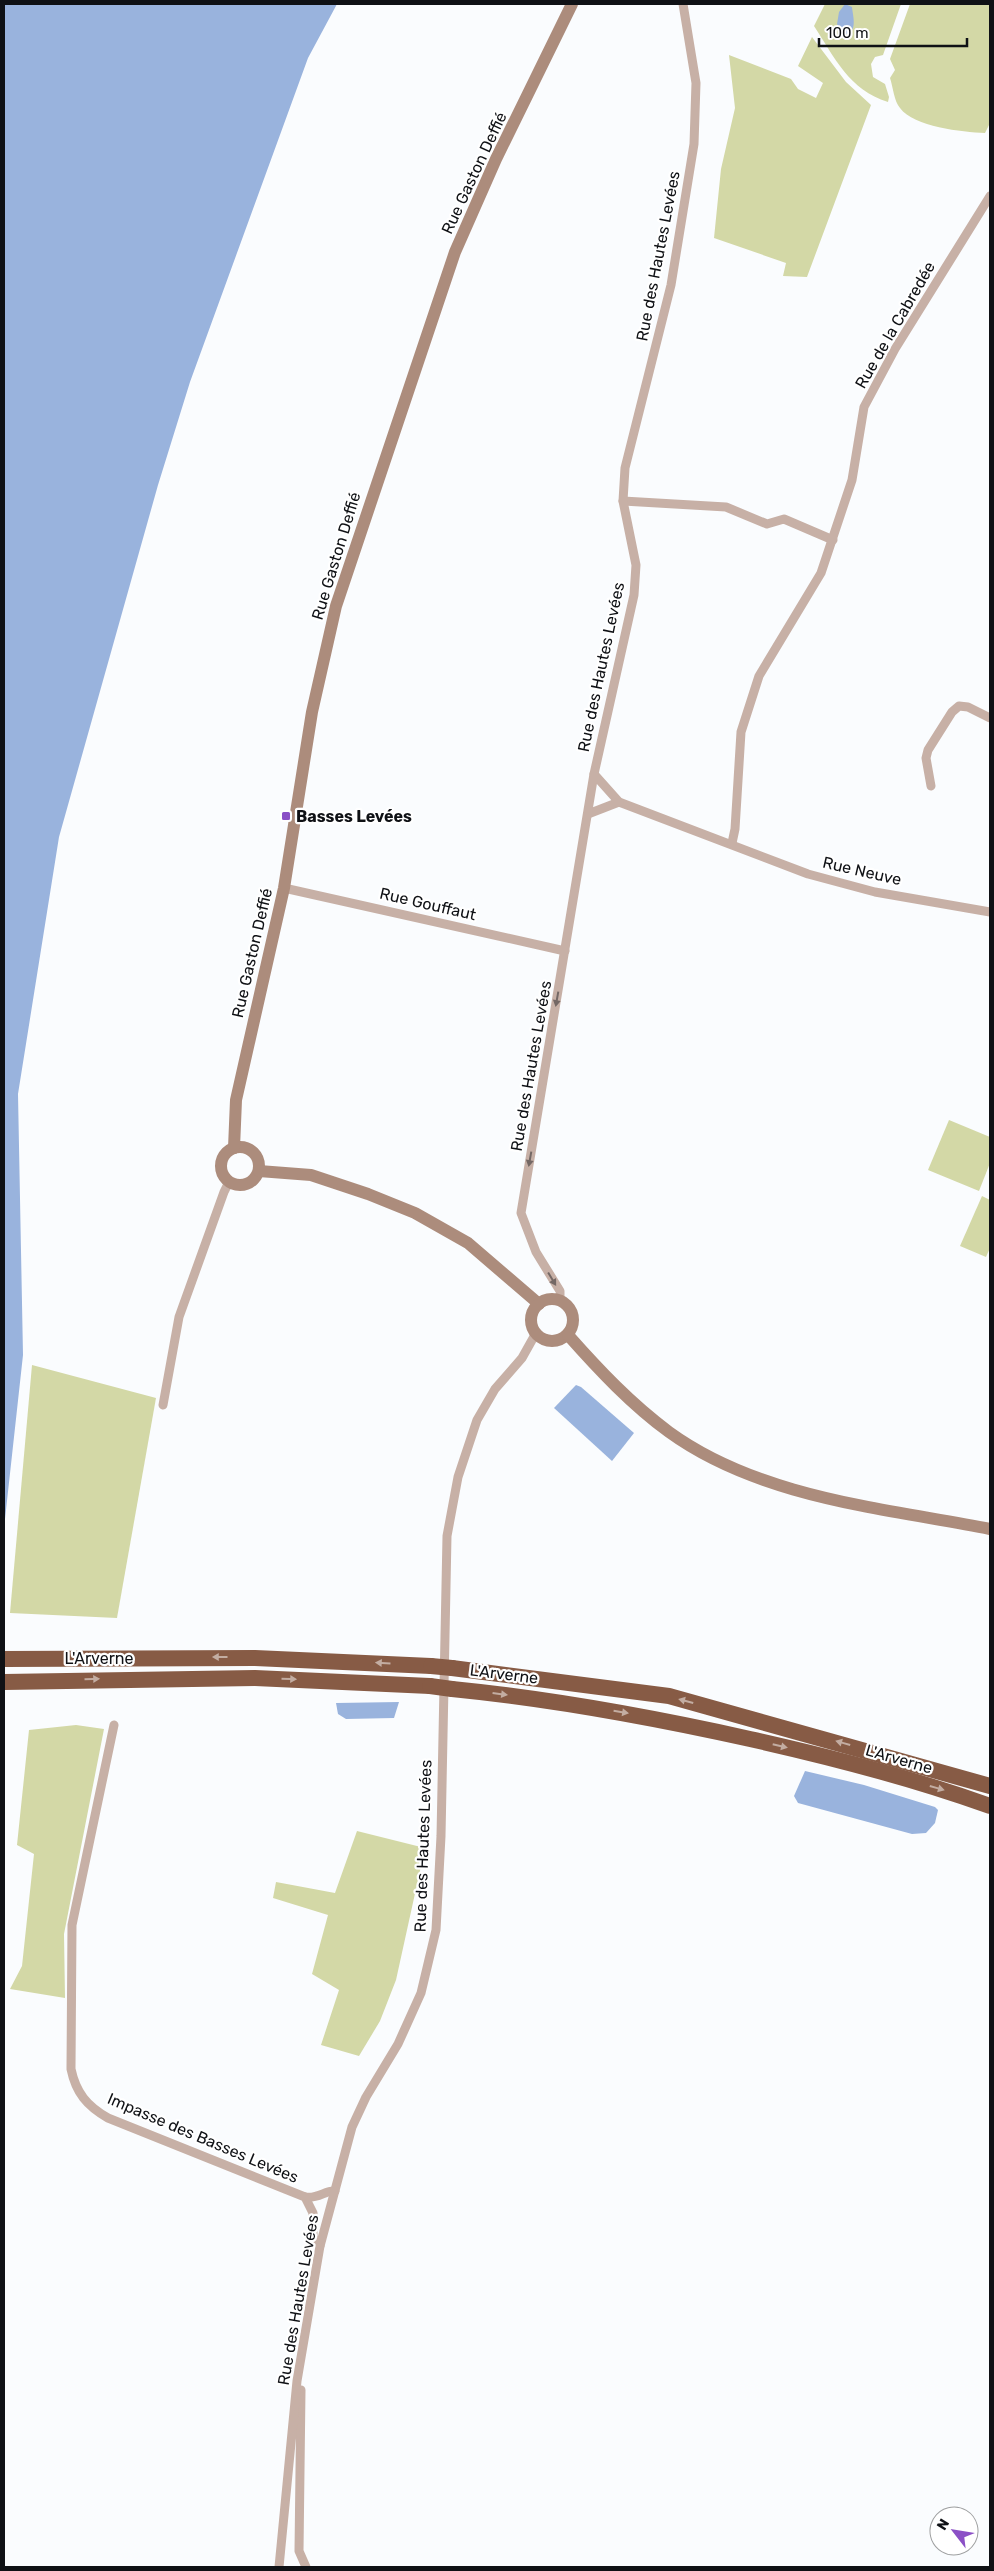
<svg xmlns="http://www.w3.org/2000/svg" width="994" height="2571" font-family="Rubik,sans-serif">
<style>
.green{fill:#d3d8a6}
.water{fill:#99b3dd}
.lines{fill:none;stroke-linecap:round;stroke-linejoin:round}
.street{stroke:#c7b0a6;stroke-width:9}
.secondary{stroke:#ac8c7c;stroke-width:12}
.highway{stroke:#875b45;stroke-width:16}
.highway-bridge{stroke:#875b45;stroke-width:16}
.oneway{fill:#746865}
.oneway2{fill:#c3ada2}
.poi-dot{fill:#8b50c6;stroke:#fff;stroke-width:2}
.labels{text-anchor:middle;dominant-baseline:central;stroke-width:4.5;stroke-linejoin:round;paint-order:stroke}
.street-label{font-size:16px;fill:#0f1115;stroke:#fff}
.poi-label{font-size:16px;font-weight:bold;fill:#0f1115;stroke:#fff;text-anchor:start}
</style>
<rect width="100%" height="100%" fill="#fafcfe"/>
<g class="green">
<path d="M825,4H901L883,55L875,57L871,64L873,77L885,84L889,97L888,102C849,90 835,58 814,26Z"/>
<path d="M910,4H990V123L985,133C962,132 914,127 900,108C894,101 893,87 890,78L895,70L890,59Z"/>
<path d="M812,37L846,82L871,105L807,277L783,276L786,263L714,238L721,169L735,108L729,55L791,79L798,89L816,98L823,83L798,66Z"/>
<path d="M949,1120L990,1137V1163L979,1191L928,1170Z"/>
<path d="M982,1196L990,1200V1248L986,1257L960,1246Z"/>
<path d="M32,1365L156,1398L117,1618L10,1613Z"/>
<path d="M76,1725L104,1729L64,1934L65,1998L10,1989L22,1966L34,1854L17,1845L29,1730Z"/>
<path d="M357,1831L425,1848L396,1980L380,2021L359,2056L321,2045L339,1990L312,1974L328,1915L273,1898L276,1882L335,1893Z"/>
</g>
<g class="water">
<path d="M4,4H337L308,58L190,382L158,485L59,837L18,1094L23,1355L4,1528Z"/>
<path d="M845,4L852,7C853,17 857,28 848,35L841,31L837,24L839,12Z"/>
<path d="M576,1385L581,1387L634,1433L612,1461L554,1408Z"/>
<path d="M399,1702L394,1718L346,1719L338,1714L336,1703Z"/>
<path d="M805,1771L864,1785L935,1807L938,1810L935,1823L926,1833L912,1834L798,1803L794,1796Z"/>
</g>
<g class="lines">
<g class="street">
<path d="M623,501L726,507L767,524L784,519L833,540"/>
<path d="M594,774L619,802L808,874L875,892L990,912"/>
<path d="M931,786L926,758L928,750L952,712L959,706L968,707L990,718"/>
<path d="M588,814L619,802"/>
<path d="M732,843L735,829L741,732L759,676L821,573L852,480L864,407L895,349L990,196"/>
<path d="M284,888L565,951"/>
<path d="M560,1301V1291L536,1252L521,1213L594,774L634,595L636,565L623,501L625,468L671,285L694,144L696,83L683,4"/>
<path d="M163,1405L179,1317L224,1192L229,1182"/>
<path d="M114,1725L72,1925L71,2069C76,2093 87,2106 108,2118L305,2197L313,2213V2237L320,2246"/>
<path d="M305,2197C319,2199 325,2190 335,2191"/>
<path d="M301,2390L299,2551L306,2567"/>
<path d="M279,2567L297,2381L320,2246L352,2127L366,2097L398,2044L421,1993L436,1930L441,1836L447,1536L458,1477L477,1420L495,1389L522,1358L536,1333"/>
</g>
<g class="secondary">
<circle cx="240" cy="1166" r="19"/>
<path d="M234,1148L236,1100L284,888L312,712L336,606L455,252L496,159L572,4"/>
<path d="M259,1171L311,1175L368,1194L415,1213L468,1243L539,1304"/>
<circle cx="552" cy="1320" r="21"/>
<path d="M568,1335C599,1370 631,1404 669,1432C760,1498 883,1508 990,1529"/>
</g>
<g class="highway">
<path d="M4,1659L255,1658L431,1666"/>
<path d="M452,1668L669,1696L990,1786"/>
<path d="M4,1682L255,1678L430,1686"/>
<path d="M452,1689C553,1699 651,1717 750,1739C831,1757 912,1778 990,1806"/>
</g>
<g class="highway-bridge">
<path d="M431,1666L452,1668"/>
<path d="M430,1686L452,1689"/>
</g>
</g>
<defs><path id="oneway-solid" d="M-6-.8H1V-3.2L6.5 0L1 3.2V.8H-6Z" transform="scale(1.25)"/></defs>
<g class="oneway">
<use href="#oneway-solid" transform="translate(557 999) rotate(100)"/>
<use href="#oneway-solid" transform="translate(530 1159) rotate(100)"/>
<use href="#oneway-solid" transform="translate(552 1279) rotate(59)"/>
</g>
<g class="oneway2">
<use href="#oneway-solid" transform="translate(220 1657) rotate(-180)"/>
<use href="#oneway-solid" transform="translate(383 1663) rotate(-177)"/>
<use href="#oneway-solid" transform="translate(92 1679) rotate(-2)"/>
<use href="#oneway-solid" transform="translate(289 1679) rotate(2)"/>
<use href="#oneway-solid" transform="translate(500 1694) rotate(7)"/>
<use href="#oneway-solid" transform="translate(686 1701) rotate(-165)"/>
<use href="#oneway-solid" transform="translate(621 1712) rotate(9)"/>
<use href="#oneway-solid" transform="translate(843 1743) rotate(-164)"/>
<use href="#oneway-solid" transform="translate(780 1746) rotate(13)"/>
<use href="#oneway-solid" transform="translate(937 1788) rotate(16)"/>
</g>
<rect class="poi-dot" x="281" y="811" width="10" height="10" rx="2.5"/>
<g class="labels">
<g class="street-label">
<text transform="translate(474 173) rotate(-65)">Rue Gaston Deffié</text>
<text transform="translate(658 256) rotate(-79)">Rue des Hautes Levées</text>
<text transform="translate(895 325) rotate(-60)">Rue de la Cabredée</text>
<text transform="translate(336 556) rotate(-73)">Rue Gaston Deffié</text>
<text transform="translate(601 667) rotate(-78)">Rue des Hautes Levées</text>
<text transform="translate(862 871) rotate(13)">Rue Neuve</text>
<text transform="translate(428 904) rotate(13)">Rue Gouffaut</text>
<text transform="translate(252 953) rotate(-77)">Rue Gaston Deffié</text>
<text transform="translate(531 1066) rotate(-80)">Rue des Hautes Levées</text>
<text x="99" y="1658">L'Arverne</text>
<text transform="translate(504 1674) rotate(7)">L'Arverne</text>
<text transform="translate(899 1759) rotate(16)">L'Arverne</text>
<text transform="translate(423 1846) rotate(-88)">Rue des Hautes Levées</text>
<text transform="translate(203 2138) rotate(23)">Impasse des Basses Levées</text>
<text transform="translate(298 2300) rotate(-80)">Rue des Hautes Levées</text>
</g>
<g class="poi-label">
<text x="296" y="816">Basses Levées</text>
</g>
</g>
<rect width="994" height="2571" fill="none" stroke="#0f1115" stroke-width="10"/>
<g transform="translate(954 2531) rotate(301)"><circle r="24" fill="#ffffff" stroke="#9fa0a1"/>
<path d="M0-4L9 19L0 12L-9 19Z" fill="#8b50c6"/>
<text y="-8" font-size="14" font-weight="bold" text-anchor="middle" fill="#0f1115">N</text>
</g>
<path d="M819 38v8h148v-8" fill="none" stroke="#0f1115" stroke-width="2.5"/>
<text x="826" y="38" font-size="15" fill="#0f1115" stroke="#ffffff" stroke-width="4" paint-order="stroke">100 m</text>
</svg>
